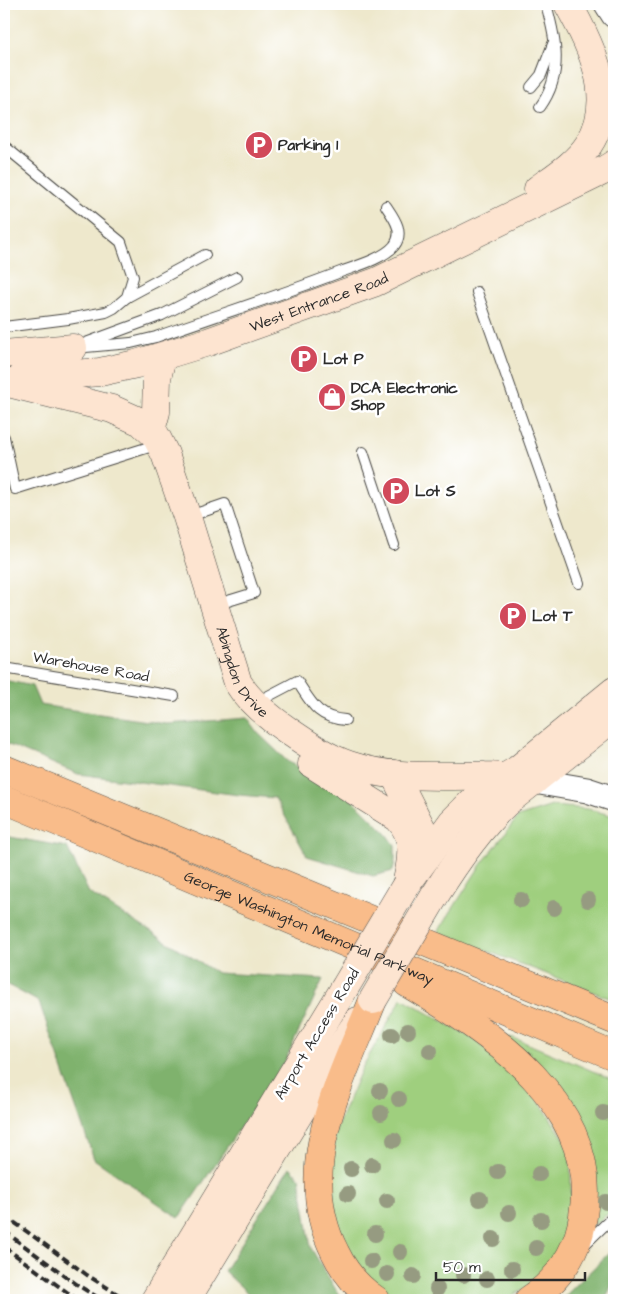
<svg xmlns="http://www.w3.org/2000/svg" width="618" height="1304" font-family="'Architects Daughter',sans-serif">
<style>
.green{fill:#9fcf7e;stroke:#657d54}
.forest{fill:#7fb26d;stroke:#556e4c}
.lines{fill:none;stroke-linecap:round;stroke-linejoin:round}
.service-casing{stroke:#484743;stroke-width:12}
.tertiary-casing{stroke:#484743;stroke-width:27}
.secondary-casing{stroke:#484743;stroke-width:29}
.motorway-casing{stroke:#484743;stroke-width:29}
.service{stroke:#fff;stroke-width:10}
.tertiary{stroke:#fff;stroke-width:25}
.secondary{stroke:#fde4d0;stroke-width:28}
.motorway{stroke:#f9bc8a;stroke-width:28}
.rail{stroke:#2b2b2b;stroke-width:4;stroke-dasharray:8 4;stroke-linecap:butt}
.secondary-bridge-casing{stroke:#484743;stroke-width:29;stroke-linecap:butt}
.secondary-bridge{stroke:#fde4d0;stroke-width:28}
.tree{fill:#969b81}
.labels{text-anchor:middle;dominant-baseline:central;stroke-width:5;stroke-linejoin:round;paint-order:stroke}
.poi-label{font-size:15px;font-weight:bold;fill:#2b2b2b;stroke:#fff;text-anchor:start}
.street-label{font-size:15px;fill:#2b2b2b;stroke:#fff}
</style>
<rect width="100%" height="100%" fill="#fff"/>
<filter id="ink" filterUnits="userSpaceOnUse"><feTurbulence type="fractalNoise" baseFrequency=".02" numOctaves="2"/><feDisplacementMap in="SourceGraphic" scale="10" xChannelSelector="R" yChannelSelector="G"/><feConvolveMatrix kernelMatrix="1 2 1 2 8 2 1 2 1" color-interpolation-filters="sRGB"/></filter>
<filter id="wash" filterUnits="userSpaceOnUse"><feTurbulence type="fractalNoise" baseFrequency=".0096" numOctaves="4" result="noise"/><feDisplacementMap in="SourceGraphic" scale="20" xChannelSelector="R" yChannelSelector="G"/><feGaussianBlur stdDeviation="1.12" result="paint"/><feColorMatrix in="noise" values="0 0 0 0 0 0 0 0 0 0 0 0 0 0 0 0 0 1.4 0 .05"/><feComposite in="paint" operator="in"/></filter>
<g filter="url(#wash)">
<rect width="100%" height="100%" fill="#eee8cc"/>
<g class="green">
<path d="M552,806L588,809L614,816V1000L438,932L480,866L518,817Z"/>
<path d="M402,998L477,1041L533,1092L570,1148L572,1230L540,1279L505,1300H401L373,1285L341,1241L328,1190L336,1129L362,1068Z"/>
<path d="M508,1037L514,1038L614,1080V1209L594,1225V1189Z"/>
</g>
<g class="forest">
<path d="M4,680L32,686L40,705L167,724L247,718L258,733L287,761L354,801L387,834L395,845V861L393,871L373,876L307,856L275,798L239,795L78,774L4,743Z"/>
<path d="M4,836L67,847L89,893L217,973L323,979L285,1061L179,1218L94,1159L39,1002L4,983Z"/>
<path d="M290,1167L300,1178L311,1248L342,1300H255L224,1271Z"/>
<path d="M614,1248V1280L605,1300H561Z"/>
</g>
</g>
<g filter="url(#ink)">
<g class="lines">
<defs>
<g id="service">
<path d="M531,87L541,75L553,44"/>
<path d="M540,107C564,74 556,40 546,4"/>
<path d="M4,146L121,242L133,277L127,297L114,308L106,312L68,319L4,327"/>
<path d="M477,292L579,583"/>
<path d="M127,297L205,255"/>
<path d="M86,343L162,315L237,277"/>
<path d="M74,348L131,343L156,337C218,315 281,295 343,271C357,266 384,258 394,246C405,232 394,218 386,206"/>
<path d="M4,437L15,489L159,444"/>
<path d="M363,452L394,545"/>
<path d="M187,517L225,504L254,593L215,605"/>
<path d="M4,668L174,696"/>
<path d="M257,702L297,681C311,702 317,718 345,720"/>
<path d="M584,1245L614,1216"/>
</g>
<g id="tertiary">
<path d="M607,4L614,15"/>
<path d="M534,781L587,790L614,799"/>
</g>
<g id="secondary">
<path d="M538,189C556,176 577,163 589,144C618,99 591,45 568,4"/>
<path d="M4,354L73,348"/>
<path id="s1" d="M21,378L100,372L136,364L208,342L376,282L601,172L614,164"/>
<path id="s2" d="M4,382L112,409L141,422L156,436L165,454L187,517L238,683C250,703 271,719 290,732C309,745 328,758 349,765C393,780 440,775 485,776C502,776 518,778 534,781"/>
<path d="M151,430L156,412L157,378L162,357"/>
<path d="M312,764L398,818C416,836 412,859 407,881"/>
<path d="M394,774L425,835"/>
<path d="M406,885L452,822L483,791L517,770L614,691"/>
<path d="M434,897C455,863 478,829 507,802L614,717"/>
<path d="M155,1300L344,989"/>
<path d="M186,1300L331,1061L358,1021"/>
</g>
<g id="motorway">
<path d="M4,769L614,1020"/>
<path id="s3" d="M4,799L614,1056"/>
<path d="M407,983C490,1032 601,1104 583,1216C578,1252 559,1280 529,1300"/>
<path d="M373,1000C342,1079 292,1168 335,1252C344,1271 358,1288 376,1300"/>
</g>
</defs>
<use href="#service" class="service-casing"/>
<use href="#tertiary" class="tertiary-casing"/>
<use href="#secondary" class="secondary-casing"/>
<use href="#motorway" class="motorway-casing"/>
<use href="#service" class="service"/>
<use href="#tertiary" class="tertiary"/>
<use href="#secondary" class="secondary"/>
<use href="#motorway" class="motorway"/>
<g class="rail">
<path d="M4,1215L87,1275L127,1300"/>
<path d="M4,1231L79,1286L102,1300"/>
<path d="M4,1247L78,1300"/>
</g>
<defs>
<g id="secondary-bridge">
<path d="M344,989L406,885"/>
<path d="M373,1000L434,897"/>
</g>
</defs>
<use href="#secondary-bridge" class="secondary-bridge-casing"/>
<use href="#secondary-bridge" class="secondary-bridge"/>
</g>
<g class="tree">
<circle cx="521" cy="900" r="8"/>
<circle cx="588" cy="900" r="8"/>
<circle cx="554" cy="908" r="8"/>
<circle cx="408" cy="1031" r="8"/>
<circle cx="392" cy="1035" r="8"/>
<circle cx="430" cy="1051" r="8"/>
<circle cx="380" cy="1091" r="8"/>
<circle cx="399" cy="1099" r="8"/>
<circle cx="381" cy="1113" r="8"/>
<circle cx="603" cy="1113" r="8"/>
<circle cx="394" cy="1140" r="8"/>
<circle cx="372" cy="1165" r="8"/>
<circle cx="351" cy="1169" r="8"/>
<circle cx="498" cy="1172" r="8"/>
<circle cx="539" cy="1174" r="8"/>
<circle cx="348" cy="1194" r="8"/>
<circle cx="480" cy="1199" r="8"/>
<circle cx="387" cy="1201" r="8"/>
<circle cx="606" cy="1202" r="8"/>
<circle cx="509" cy="1213" r="8"/>
<circle cx="541" cy="1220" r="8"/>
<circle cx="375" cy="1234" r="8"/>
<circle cx="493" cy="1239" r="8"/>
<circle cx="536" cy="1248" r="8"/>
<circle cx="400" cy="1252" r="8"/>
<circle cx="371" cy="1261" r="8"/>
<circle cx="512" cy="1269" r="8"/>
<circle cx="387" cy="1274" r="8"/>
<circle cx="463" cy="1275" r="8"/>
<circle cx="413" cy="1276" r="8"/>
<circle cx="487" cy="1279" r="8"/>
<circle cx="437" cy="1289" r="8"/>
</g>
</g>
<defs>
<symbol id="parking-disc" viewBox="-11 -11 22 22"><circle r="9.5" fill="#d1495b" stroke="#fff"/><path d="M-3.5-5.5H1a3.5 3.5 0 0 1 0 7H-1V5.5H-3.5ZM-1-3.4V-.6H.8a1.4 1.4 0 0 0 0-2.8Z" fill="#fff"/></symbol>
<symbol id="shop-disc" viewBox="-11 -11 22 22"><circle r="9.5" fill="#d1495b" stroke="#fff"/><path d="M-5-2.5h2.3a2.7 3.5 0 0 1 5.4 0H5L5.5 6h-11ZM-1.5-2.5h3a1.5 2.3 0 0 0-3 0Z" fill="#fff"/></symbol>
</defs>
<g fill-rule="evenodd">
<use href="#parking-disc" x="243" y="129" width="32" height="32"/>
<use href="#parking-disc" x="288" y="343" width="32" height="32"/>
<use href="#shop-disc" x="316" y="381" width="32" height="32"/>
<use href="#parking-disc" x="380" y="475" width="32" height="32"/>
<use href="#parking-disc" x="497" y="600" width="32" height="32"/>
</g>
<g class="labels">
<g class="poi-label">
<text x="278" y="145">Parking 1</text>
<text x="323" y="359">Lot P</text>
<text x="351" y="388">DCA Electronic<tspan x="351" dy="17">Shop</tspan></text>
<text x="415" y="491">Lot S</text>
<text x="532" y="616">Lot T</text>
</g>
<g class="street-label">
<text stroke="none"><textPath href="#s1" startOffset="309">West Entrance Road</textPath></text>
<text transform="translate(91 667) rotate(10)">Warehouse Road</text>
<text stroke="none"><textPath href="#s2" startOffset="416">Abingdon Drive</textPath></text>
<text stroke="none"><textPath href="#s3" startOffset="331">George Washington Memorial Parkway</textPath></text>
<text transform="translate(317 1034) rotate(-59)">Airport Access Road</text>
</g>
</g>
<rect width="618" height="1304" fill="none" stroke="#fff" stroke-width="20"/>
<path d="M436 1272v8h149v-8" fill="none" stroke="#2b2b2b" stroke-width="2.5"/>
<text x="443" y="1272" font-size="15" fill="#2b2b2b" stroke="#ffffff" stroke-width="4" paint-order="stroke">50 m</text>
</svg>
